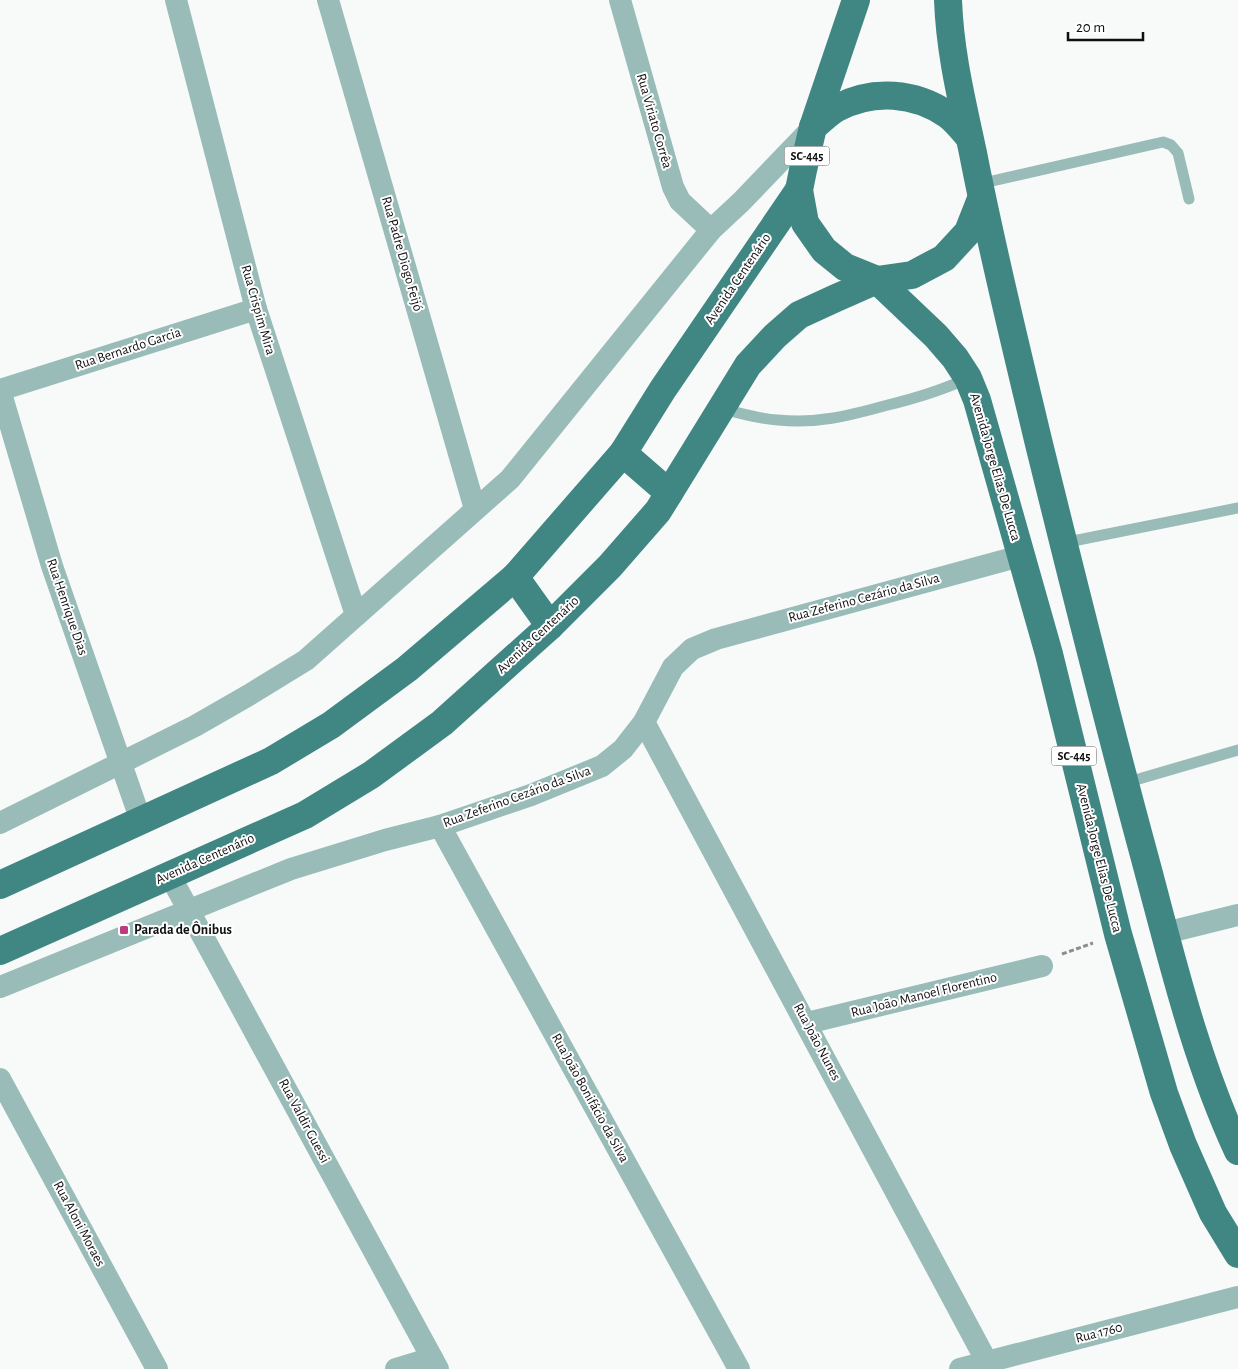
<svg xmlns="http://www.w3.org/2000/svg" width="1238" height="1369" font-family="'Alegreya Sans',sans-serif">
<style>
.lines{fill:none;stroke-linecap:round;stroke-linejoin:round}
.path{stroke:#8b8e8c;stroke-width:3;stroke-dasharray:5 2.5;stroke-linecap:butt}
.service{stroke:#99bcb9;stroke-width:11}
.minor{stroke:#99bcb9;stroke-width:22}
.primary{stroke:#408783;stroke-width:28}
.poi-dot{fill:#bd3a7f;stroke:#fff;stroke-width:2}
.labels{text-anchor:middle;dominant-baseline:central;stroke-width:4;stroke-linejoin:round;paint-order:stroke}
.shield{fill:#fff;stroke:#565756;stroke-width:1}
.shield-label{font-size:12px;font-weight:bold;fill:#0e0f0e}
.street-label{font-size:14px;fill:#0e0f0e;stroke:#fff}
.poi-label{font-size:14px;font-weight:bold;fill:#0e0f0e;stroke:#fff;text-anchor:start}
</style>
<rect width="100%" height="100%" fill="#f7faf8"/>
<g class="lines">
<path class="path" d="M1062,954L1093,943"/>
<g class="service">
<path d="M979,184L1163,142L1171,145L1178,153L1189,199"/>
<path d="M722,409C740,413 759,419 778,420C816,424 848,416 884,406C913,399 941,391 968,378"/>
<path d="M1063,543L1238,508"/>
<path d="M1125,783L1238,750"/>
</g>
<g class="minor">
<path d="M176,0L256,309L356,615"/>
<path d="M328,0L475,509"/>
<path d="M620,0L673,187L680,201L711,230"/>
<path d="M0,390L52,566L141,821"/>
<path d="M0,390L256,309"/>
<path d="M644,722L987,1362"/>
<path d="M0,823L195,726L249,695L306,660L510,479L711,230L741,202L813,127"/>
<path d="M440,826L739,1369"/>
<path d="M169,874L438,1369"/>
<path d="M1165,933L1238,915"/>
<path d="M0,987L291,869L385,840L440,826L531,795L602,766L623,749L644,722L673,667L692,649L716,639L1020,556"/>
<path d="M807,1023L1042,966"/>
<path d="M0,1079L157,1369"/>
<path d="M396,1369L432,1358"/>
<path d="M960,1369L1238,1297"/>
</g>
<g class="primary">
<path d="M856,0L813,127L803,170L799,190L805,223L824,250L845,267L877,280L936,336L955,358L968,378L977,400L1049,654L1118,934L1164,1093L1183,1145L1213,1213L1238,1254"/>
<path d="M948,0C950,54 962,101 973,153C992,251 1016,347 1039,444C1073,582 1107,719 1144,855C1171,955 1194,1056 1238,1151"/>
<path d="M813,127C821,121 829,112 837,108C873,89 915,92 948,115C956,121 963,130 969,137"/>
<path d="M623,453L669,493"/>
<path d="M515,577L550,626"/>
<path d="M0,885L271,761L331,725L407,669L515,577L623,453L663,389L799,190"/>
<path d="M0,951L305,815L371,775L442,723L550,626L610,566L658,511L748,365L775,336L799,315L836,298L877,280L912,275L944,258L968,232L981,199"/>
</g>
</g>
<rect class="poi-dot" x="119" y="925" width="10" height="10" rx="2.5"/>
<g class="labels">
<g class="shield">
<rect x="784.5" y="146.5" width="45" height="19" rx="4"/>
<rect x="1051.5" y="746.5" width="45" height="19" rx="4"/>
</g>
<g class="shield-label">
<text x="807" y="156">SC-445</text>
<text x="1074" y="756">SC-445</text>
</g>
<g class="street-label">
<text transform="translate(654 121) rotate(74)">Rua Viriato Corrêa</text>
<text transform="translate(402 254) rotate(74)">Rua Padre Diogo Feijó</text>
<text transform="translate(738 279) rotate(-56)">Avenida Centenário</text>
<text transform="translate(258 310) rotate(74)">Rua Crispim Mira</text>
<text transform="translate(128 349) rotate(-18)">Rua Bernardo Garcia</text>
<text transform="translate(995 467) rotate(74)">Avenida Jorge Elias De Lucca</text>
<text transform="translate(864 598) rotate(-15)">Rua Zeferino Cezário da Silva</text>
<text transform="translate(67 607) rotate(71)">Rua Henrique Dias</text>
<text transform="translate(538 635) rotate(-43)">Avenida Centenário</text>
<text transform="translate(517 797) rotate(-20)">Rua Zeferino Cezário da Silva</text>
<text transform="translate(1099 858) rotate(76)">Avenida Jorge Elias De Lucca</text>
<text transform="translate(205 859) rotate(-24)">Avenida Centenário</text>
<text transform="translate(924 995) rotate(-14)">Rua João Manoel Florentino</text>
<text transform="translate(817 1042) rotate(62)">Rua João Nunes</text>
<text transform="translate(590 1098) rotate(61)">Rua João Bonifácio da Silva</text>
<text transform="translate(304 1121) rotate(62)">Rua Valdir Guessi</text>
<text transform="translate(79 1224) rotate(62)">Rua Aloni Moraes</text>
<text transform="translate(1099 1333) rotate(-14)">Rua 1760</text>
</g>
<g class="poi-label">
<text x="134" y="930">Parada de Ônibus</text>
</g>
</g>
<path d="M1068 32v8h75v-8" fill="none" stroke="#0e0f0e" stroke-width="2.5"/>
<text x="1076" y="32" font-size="15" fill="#0e0f0e" stroke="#ffffff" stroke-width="4" paint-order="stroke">20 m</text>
</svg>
